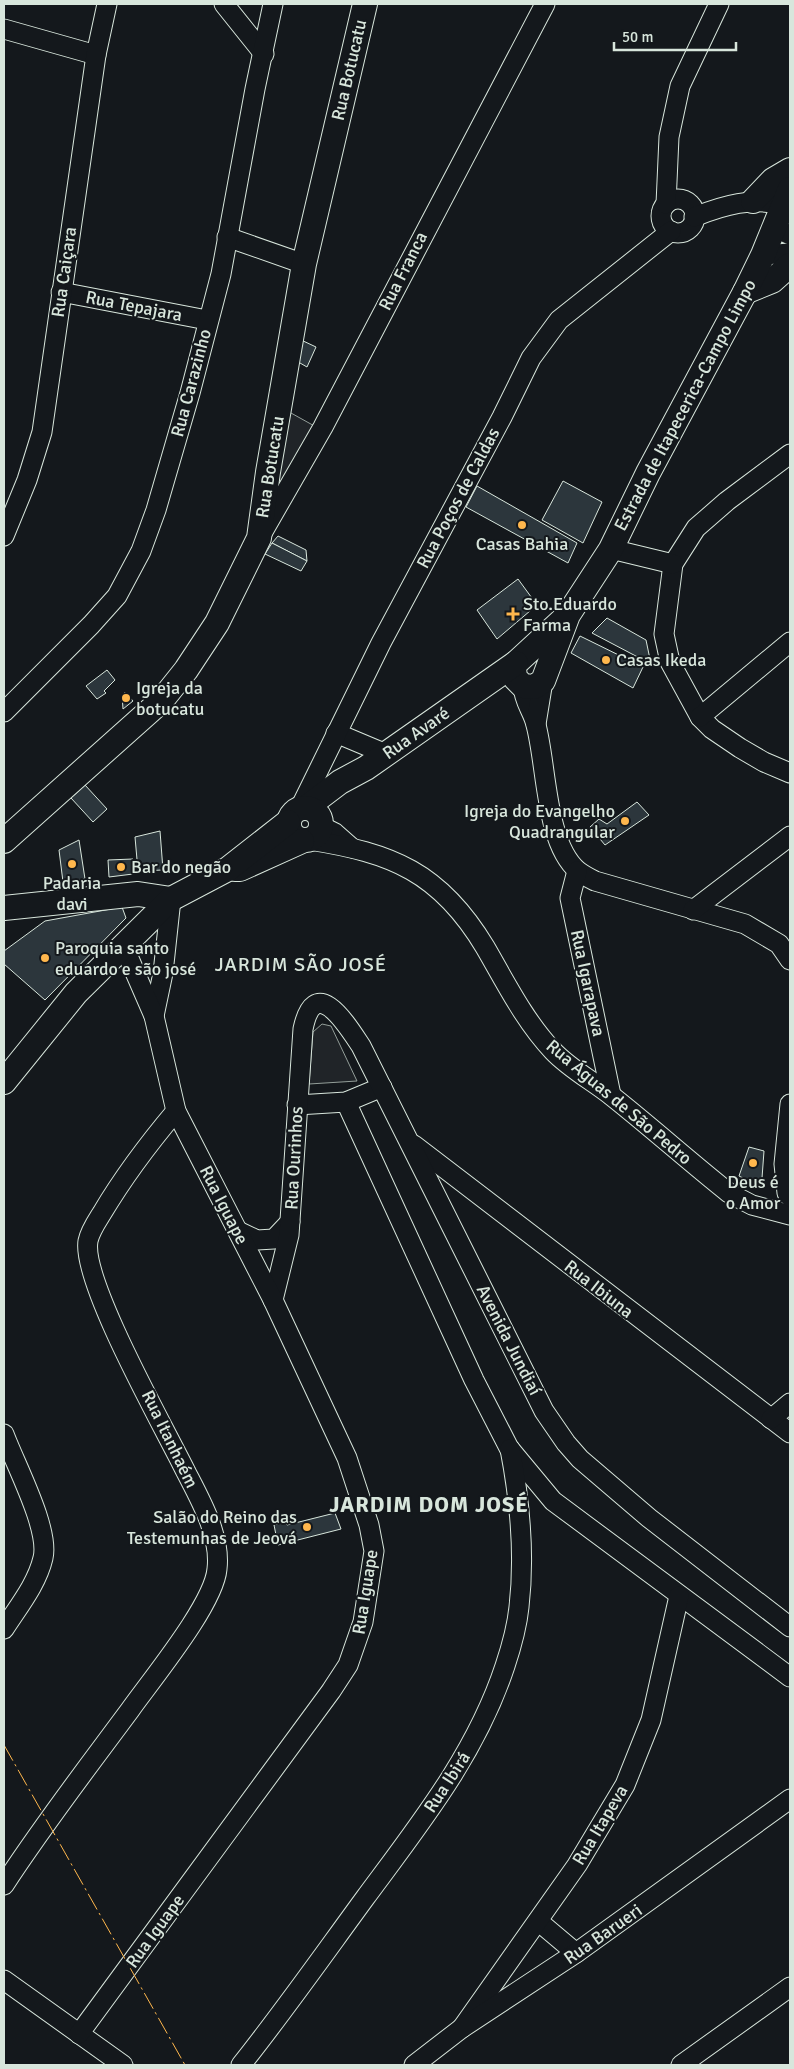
<svg xmlns="http://www.w3.org/2000/svg" width="794" height="2069" font-family="Signika,sans-serif">
<style>
.green{fill:#202428;stroke:#939e99}
.building{fill:#2c363c;stroke:#d8e6dc}
.lines{fill:none;stroke-linecap:round;stroke-linejoin:round}
.minor-casing{stroke:#d8e6dc;stroke-width:21}
.major-casing{stroke:#d8e6dc;stroke-width:26}
.minor{stroke:#14181c;stroke-width:19}
.major{stroke:#14181c;stroke-width:24}
.power{stroke:#ffb74d;stroke-width:1;stroke-dasharray:18 4 2.5 4;stroke-linecap:butt}
.poi-dot{fill:#ffb74d;stroke:#14181c;stroke-width:2}
.labels{text-anchor:middle;dominant-baseline:central;stroke-width:4;stroke-linejoin:round;paint-order:stroke}
.street-label{font-size:18px;fill:#d8e6dc;stroke:#14181c}
.poi-label{font-size:18px;fill:#d8e6dc;stroke:#14181c;text-anchor:start}
.quarter-label{font-size:20px;letter-spacing:1px;fill:#d8e6dc;stroke:#14181c}
.district-label{font-size:22px;font-weight:bold;letter-spacing:1px;fill:#d8e6dc;stroke:#14181c}
</style>
<rect width="100%" height="100%" fill="#14181c"/>
<g class="green">
<path d="M282,408L318,428L264,530Z"/>
<path d="M322,1024L331,1026L357,1081L309,1084L313,1032Z"/>
</g>
<g class="building">
<path d="M299,339L316,347L307,367L293,359Z"/>
<path d="M563,481L602,502L583,543L542,520Z"/>
<path d="M477,486L577,543L568,563L466,507Z"/>
<path d="M278,536L306,550L307,561L272,543Z"/>
<path d="M272,543L307,561L301,571L265,554Z"/>
<path d="M518,579L537,605L497,639L477,610Z"/>
<path d="M607,618L646,640L651,664L592,633Z"/>
<path d="M580,636L643,667L633,688L571,653Z"/>
<path d="M107,670L115,680L104,691L106,693L97,699L86,686Z"/>
<path d="M125,692L133,701L123,709L122,695Z"/>
<path d="M85,785L107,809L93,822L71,798Z"/>
<path d="M637,802L649,815L605,845L590,827L599,819L607,824Z"/>
<path d="M160,831L163,870L138,871L135,837Z"/>
<path d="M79,840L85,879L63,882L59,850Z"/>
<path d="M133,859V874L109,877L108,860Z"/>
<path d="M122,907L126,918L45,1000L4,964V951L45,921Z"/>
<path d="M749,1147L764,1151L762,1178L751,1182L739,1176Z"/>
<path d="M335,1513L341,1529L278,1545L274,1525L285,1521L287,1525Z"/>
</g>
<g class="lines">
<defs>
<g id="minor">
<path d="M224,4L264,54"/>
<path d="M4,29L96,55"/>
<circle cx="678" cy="216" r="17"/>
<path d="M666,204L669,137L680,86L719,4"/>
<path d="M694,217C724,205 752,197 784,205"/>
<path d="M775,228L790,235"/>
<path d="M227,237L304,264"/>
<path d="M763,255L790,253"/>
<path d="M61,292L207,320"/>
<path d="M790,454L727,501L696,528L673,564L664,634L670,662L700,717L712,729L740,748L764,762L790,773"/>
<path d="M261,535L323,427L545,4"/>
<path d="M4,536L27,480L42,432L96,55L107,4"/>
<path d="M611,549L673,564"/>
<path d="M523,686C524,703 533,711 536,725C547,766 545,843 578,871C583,875 589,878 595,881L745,924L779,944L790,960"/>
<path d="M4,712L91,625L117,596L141,551L156,510L190,393L221,274L255,89L273,4"/>
<path d="M700,717L790,642"/>
<path d="M536,724L543,681"/>
<path d="M336,733L386,754"/>
<path d="M300,808L381,643L502,417L531,358L559,320L671,231"/>
<path d="M321,826L335,833L352,848"/>
<path d="M309,840C392,853 440,872 485,947C506,983 524,1020 553,1051C570,1069 593,1081 613,1097C652,1128 690,1162 729,1193L752,1205L790,1215"/>
<path d="M577,871L570,898L611,1095"/>
<path d="M693,910L790,836"/>
<path d="M154,1016L163,973L171,899"/>
<path d="M346,1102L474,1380L509,1448L553,1501L790,1677"/>
<path d="M790,1104L784,1164L787,1193L790,1197"/>
<path d="M297,1105L346,1102L382,1087"/>
<path d="M414,1145L790,1433"/>
<path d="M238,1231L257,1240L274,1239L290,1222"/>
<path d="M273,1300L289,1235L303,1029C315,972 347,1025 361,1046L544,1411L566,1443L580,1459L649,1518L790,1627"/>
<path d="M771,1419L790,1403"/>
<path d="M4,1434C15,1464 50,1529 43,1558C37,1584 18,1607 4,1629"/>
<path d="M4,1885C43,1825 87,1768 130,1710C152,1679 214,1604 217,1569C221,1536 201,1501 186,1472C165,1429 81,1281 88,1241C90,1231 97,1221 102,1213C124,1176 149,1143 176,1111"/>
<path d="M538,1921L576,1953"/>
<path d="M4,1980L123,2065"/>
<path d="M462,2028L577,1865L625,1785L651,1720L679,1596"/>
<path d="M79,2034L331,1691L348,1665L363,1622L374,1551L369,1525L347,1458L273,1300L176,1111L154,1016L124,947"/>
<path d="M241,2065C284,2011 324,1954 365,1898C419,1825 476,1754 505,1666C511,1648 517,1627 519,1607C525,1555 520,1501 510,1449"/>
<path d="M414,2065L462,2028L576,1953L790,1799"/>
<path d="M681,2065L790,1987"/>
</g>
<g id="major">
<path d="M753,201L773,180L790,170"/>
<path d="M745,292L772,281L790,265"/>
<path d="M568,615L516,663L514,668L515,678L523,686L534,687L543,681L568,615L611,549L648,473L745,292L763,255L790,189"/>
<path d="M307,807L340,782L366,768L516,663"/>
<circle cx="305" cy="824" r="16"/>
<path d="M4,841L162,700L186,670L217,623L259,538L268,472L304,264L365,4"/>
<path d="M235,869H240L302,841"/>
<path d="M4,908L138,894L171,899"/>
<path d="M4,1082L76,993L171,899L228,869L288,822"/>
</g>
</defs>
<use href="#minor" class="minor-casing"/>
<use href="#major" class="major-casing"/>
<use href="#minor" class="minor"/>
<use href="#major" class="major"/>
<path class="power" d="M4,1745L185,2065"/>
</g>
<g class="poi-dot">
<circle cx="522" cy="525" r="5"/>
<path d="M510.5 606.5h5v5h5v5h-5v5h-5v-5h-5v-5h5z"/>
<circle cx="606" cy="660" r="5"/>
<circle cx="126" cy="698" r="5"/>
<circle cx="625" cy="821" r="5"/>
<circle cx="72" cy="864" r="5"/>
<circle cx="121" cy="867" r="5"/>
<circle cx="45" cy="958" r="5"/>
<circle cx="753" cy="1163" r="5"/>
<circle cx="307" cy="1527" r="5"/>
</g>
<g class="labels">
<g class="street-label">
<text transform="translate(349 70) rotate(-77)">Rua Botucatu</text>
<text transform="translate(403 271) rotate(-63)">Rua Franca</text>
<text transform="translate(64 272) rotate(-82)">Rua Caiçara</text>
<text transform="translate(134 306) rotate(11)">Rua Tepajara</text>
<text transform="translate(191 383) rotate(-75)">Rua Carazinho</text>
<text transform="translate(685 405) rotate(-62)">Estrada de Itapecerica-Campo Limpo</text>
<text transform="translate(270 467) rotate(-81)">Rua Botucatu</text>
<text transform="translate(458 498) rotate(-62)">Rua Poços de Caldas</text>
<text transform="translate(416 733) rotate(-35)">Rua Avaré</text>
<text transform="translate(588 983) rotate(78)">Rua Igarapava</text>
<text transform="translate(619 1102) rotate(40)">Rua Águas de São Pedro</text>
<text transform="translate(294 1158) rotate(-87)">Rua Ourinhos</text>
<text transform="translate(224 1205) rotate(63)">Rua Iguape</text>
<text transform="translate(599 1289) rotate(38)">Rua Ibiuna</text>
<text transform="translate(509 1340) rotate(63)">Avenida Jundiaí</text>
<text transform="translate(170 1439) rotate(64)">Rua Itanhaém</text>
<text transform="translate(365 1592) rotate(-81)">Rua Iguape</text>
<text transform="translate(447 1782) rotate(-57)">Rua Ibirá</text>
<text transform="translate(600 1825) rotate(-59)">Rua Itapeva</text>
<text transform="translate(155 1931) rotate(-54)">Rua Iguape</text>
<text transform="translate(603 1934) rotate(-35)">Rua Barueri</text>
</g>
<g class="poi-label">
<text x="522" y="544" text-anchor="middle">Casas Bahia</text>
<text x="523" y="604">Sto.Eduardo<tspan x="523" dy="21">Farma</tspan></text>
<text x="616" y="660">Casas Ikeda</text>
<text x="136" y="688">Igreja da<tspan x="136" dy="21">botucatu</tspan></text>
<text x="615" y="811" text-anchor="end">Igreja do Evangelho<tspan x="615" dy="21">Quadrangular</tspan></text>
<text x="131" y="867">Bar do negão</text>
<text x="72" y="883" text-anchor="middle">Padaria<tspan x="72" dy="21">davi</tspan></text>
<text x="55" y="948">Paroquia santo<tspan x="55" dy="21">eduardo e são josé</tspan></text>
<text x="753" y="1182" text-anchor="middle">Deus é<tspan x="753" dy="21">o Amor</tspan></text>
<text x="297" y="1517" text-anchor="end">Salão do Reino das<tspan x="297" dy="21">Testemunhas de Jeová</tspan></text>
</g>
<g class="quarter-label">
<text x="301" y="964">JARDIM SÃO JOSÉ</text>
</g>
<g class="district-label">
<text x="429" y="1504">JARDIM DOM JOSÉ</text>
</g>
</g>
<rect width="794" height="2069" fill="none" stroke="#d8e6dc" stroke-width="10"/>
<path d="M614 42v8h122v-8" fill="none" stroke="#d8e6dc" stroke-width="2.5"/>
<text x="622" y="42" font-size="15" fill="#d8e6dc" stroke="#14181c" stroke-width="4" paint-order="stroke">50 m</text>
</svg>
